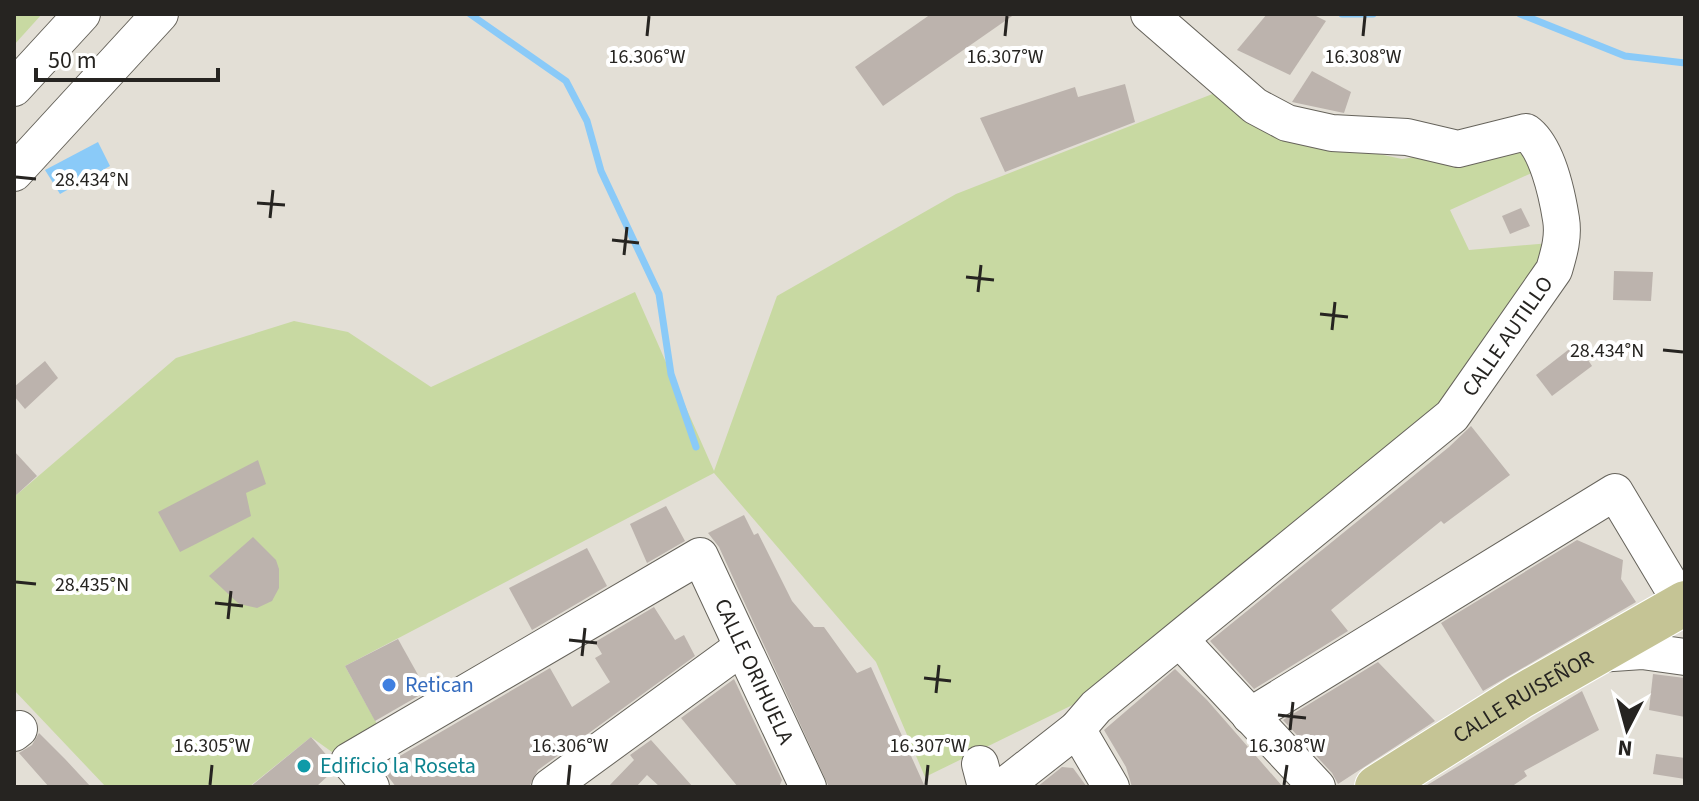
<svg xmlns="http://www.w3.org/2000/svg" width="1699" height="801" font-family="'Source Sans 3',sans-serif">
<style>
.green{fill:#c8d9a2}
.water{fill:#8acaf8}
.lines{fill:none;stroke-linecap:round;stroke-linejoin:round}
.stream{stroke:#8acaf8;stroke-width:7}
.building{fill:#bcb3ad}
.minor-casing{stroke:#66635b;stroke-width:38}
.major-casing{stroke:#fff;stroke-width:46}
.minor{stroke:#fff;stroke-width:36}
.major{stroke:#c5c495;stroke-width:44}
.ticks{fill:none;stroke:#262421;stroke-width:3}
.shop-dot{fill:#3f7fe0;stroke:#fff;stroke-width:3}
.culture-dot{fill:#0f9aa8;stroke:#fff;stroke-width:3}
.labels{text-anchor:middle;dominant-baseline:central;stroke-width:8;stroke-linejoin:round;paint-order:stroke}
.street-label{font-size:22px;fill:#262421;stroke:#fff}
.shop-label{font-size:22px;fill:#366cbe;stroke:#fff;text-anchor:start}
.culture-label{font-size:22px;fill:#0d838f;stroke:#fff;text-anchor:start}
.ticks-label{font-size:20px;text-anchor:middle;fill:#262421;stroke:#fff;stroke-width:8;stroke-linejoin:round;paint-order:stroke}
</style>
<rect width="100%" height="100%" fill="#e3dfd6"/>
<g class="green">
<path d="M14,14H42L14,45Z"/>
<path d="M1215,93L1272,131L1402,159L1523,141L1536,171L1450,210L1469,250L1550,243L1440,414L1091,696L925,777L876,662L714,473L345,666L377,724L332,752L311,737L249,787H106L14,690V497L176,358L294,321L348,332L431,387L635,292L714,471L777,296L956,194Z"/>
</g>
<path class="water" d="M98,142L110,166L60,194L45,170Z"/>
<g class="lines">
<g class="stream">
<path d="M470,14L566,81L587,121L601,171L659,294L671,374L696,447"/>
<path d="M1342,14H1373"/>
<path d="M1520,14L1625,56L1685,63"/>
</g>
</g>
<g class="building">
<path d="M931,14H1015L883,106L855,67Z"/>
<path d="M1267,14H1312L1326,21L1290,75L1237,50Z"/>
<path d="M1312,71L1351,92L1344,113L1292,102Z"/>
<path d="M1125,84L1135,122L1005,172L980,118L1075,87L1078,97Z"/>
<path d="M1521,208L1530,226L1510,234L1502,216Z"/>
<path d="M1614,271L1653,272L1651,301L1613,300Z"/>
<path d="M1577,343L1592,366L1552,396L1536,375Z"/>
<path d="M45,361L58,378L25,409L14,396V387Z"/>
<path d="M1471,426L1510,475L1444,524L1441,521L1331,610L1348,631L1254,689L1210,641L1449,447Z"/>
<path d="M14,451L37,476L14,497Z"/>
<path d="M258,460L266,484L246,493L251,516L180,552L158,512Z"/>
<path d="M666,506L685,541L647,563L630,524Z"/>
<path d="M744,515L754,535L758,533L792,601L814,627H824L857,673L871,667L925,787H829L719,547L708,533Z"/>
<path d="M253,537L276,560L279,569V588L272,601L257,608L239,604L209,576Z"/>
<path d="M1577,540L1623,560L1621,579L1636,602L1483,691L1441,623Z"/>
<path d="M587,548L607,586L532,630L509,588Z"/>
<path d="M654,607L675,640L684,635L695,656L538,770L529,787H396L381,767L550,668L572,707L610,682L595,658L602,654L595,642Z"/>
<path d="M398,639L427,691L375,721L345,666Z"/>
<path d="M1378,662L1435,721L1338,784L1332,773L1283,720Z"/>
<path d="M1175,669L1207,700L1283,787H1132L1126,767L1104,730Z"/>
<path d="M1653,674L1685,678V717L1649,710Z"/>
<path d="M734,679L782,780L779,787H738L681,718Z"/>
<path d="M1582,691L1599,730L1524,771L1527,776L1511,787H1424Z"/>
<path d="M39,733L65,759L91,787H49L19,753L32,745Z"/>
<path d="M311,737L329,758L332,772L316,787H250Z"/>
<path d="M651,740L693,787H660L647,775L636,787H608L634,760L630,755Z"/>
<path d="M1656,754L1685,758V779L1653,774Z"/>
<path d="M1062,767L1073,768L1087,787H1037Z"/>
</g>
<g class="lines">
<defs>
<g id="minor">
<path d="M14,88L82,14"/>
<path d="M14,173L160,14"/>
<path d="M1181,641L1317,787"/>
<path d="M1598,654L1642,651L1685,657"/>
<path d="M1250,716L1615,492L1682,604"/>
<path d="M1077,729L1111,787"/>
<path d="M14,733L19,729"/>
<path d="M980,764L986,787"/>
<path id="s1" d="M371,787L349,761L700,556L808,787"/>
<path d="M550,787L742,647"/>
<path id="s2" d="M1003,787L1077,729L1096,707L1452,416L1554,270C1559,253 1564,237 1561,219C1557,194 1547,147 1526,132L1458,149L1407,137L1332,133L1287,123L1255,106L1149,14"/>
</g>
<g id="major">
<path id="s3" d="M1377,787L1520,697L1685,603"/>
</g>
</defs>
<use href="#minor" class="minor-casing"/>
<use href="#major" class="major-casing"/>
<use href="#minor" class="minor"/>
<use href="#major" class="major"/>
</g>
<path class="ticks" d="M647,36L649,16M1005,36L1007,16M1363,36L1365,16M16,177L36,179M257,203L285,205M270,218L273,190M612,240L639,243M624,255L627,227M966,277L994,280M978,292L981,265M1320,314L1348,317M1332,330L1335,302M1663,350L1683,352M16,582L36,584M215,603L243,606M228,619L231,591M569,640L597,643M582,656L585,628M924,678L951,681M936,693L939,665M1278,715L1306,718M1290,730L1293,702M210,785L212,765M568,785L570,765M926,785L928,765M1284,785L1287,765"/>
<circle class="shop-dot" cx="389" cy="685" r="8"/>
<circle class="culture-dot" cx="304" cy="766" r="8"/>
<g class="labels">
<g class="street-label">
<text stroke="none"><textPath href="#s2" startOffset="680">CALLE AUTILLO</textPath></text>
<text stroke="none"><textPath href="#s1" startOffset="568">CALLE ORIHUELA</textPath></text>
<text stroke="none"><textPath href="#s3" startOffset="172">CALLE RUISEÑOR</textPath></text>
</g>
<g class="shop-label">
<text x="405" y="685">Retican</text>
</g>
<g class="culture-label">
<text x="320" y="766">Edificio la Roseta</text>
</g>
</g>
<g class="ticks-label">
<text x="647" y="63">16.306°W</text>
<text x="1005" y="63">16.307°W</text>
<text x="1363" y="63">16.308°W</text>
<text x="92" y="186">28.434°N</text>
<text x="1607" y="357">28.434°N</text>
<text x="92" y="591">28.435°N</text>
<text x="212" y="752">16.305°W</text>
<text x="570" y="752">16.306°W</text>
<text x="928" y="752">16.307°W</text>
<text x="1287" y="752">16.308°W</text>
</g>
<rect width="1699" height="801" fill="none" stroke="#262421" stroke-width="32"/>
<g transform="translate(1627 729) rotate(186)" stroke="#ffffff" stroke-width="6" paint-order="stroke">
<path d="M0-6L14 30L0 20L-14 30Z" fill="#262421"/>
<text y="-12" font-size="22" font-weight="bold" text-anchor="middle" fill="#262421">N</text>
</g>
<path d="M36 68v12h182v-12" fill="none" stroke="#262421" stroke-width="4"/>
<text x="48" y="68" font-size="24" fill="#262421" stroke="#ffffff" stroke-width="6" paint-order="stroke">50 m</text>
</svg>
